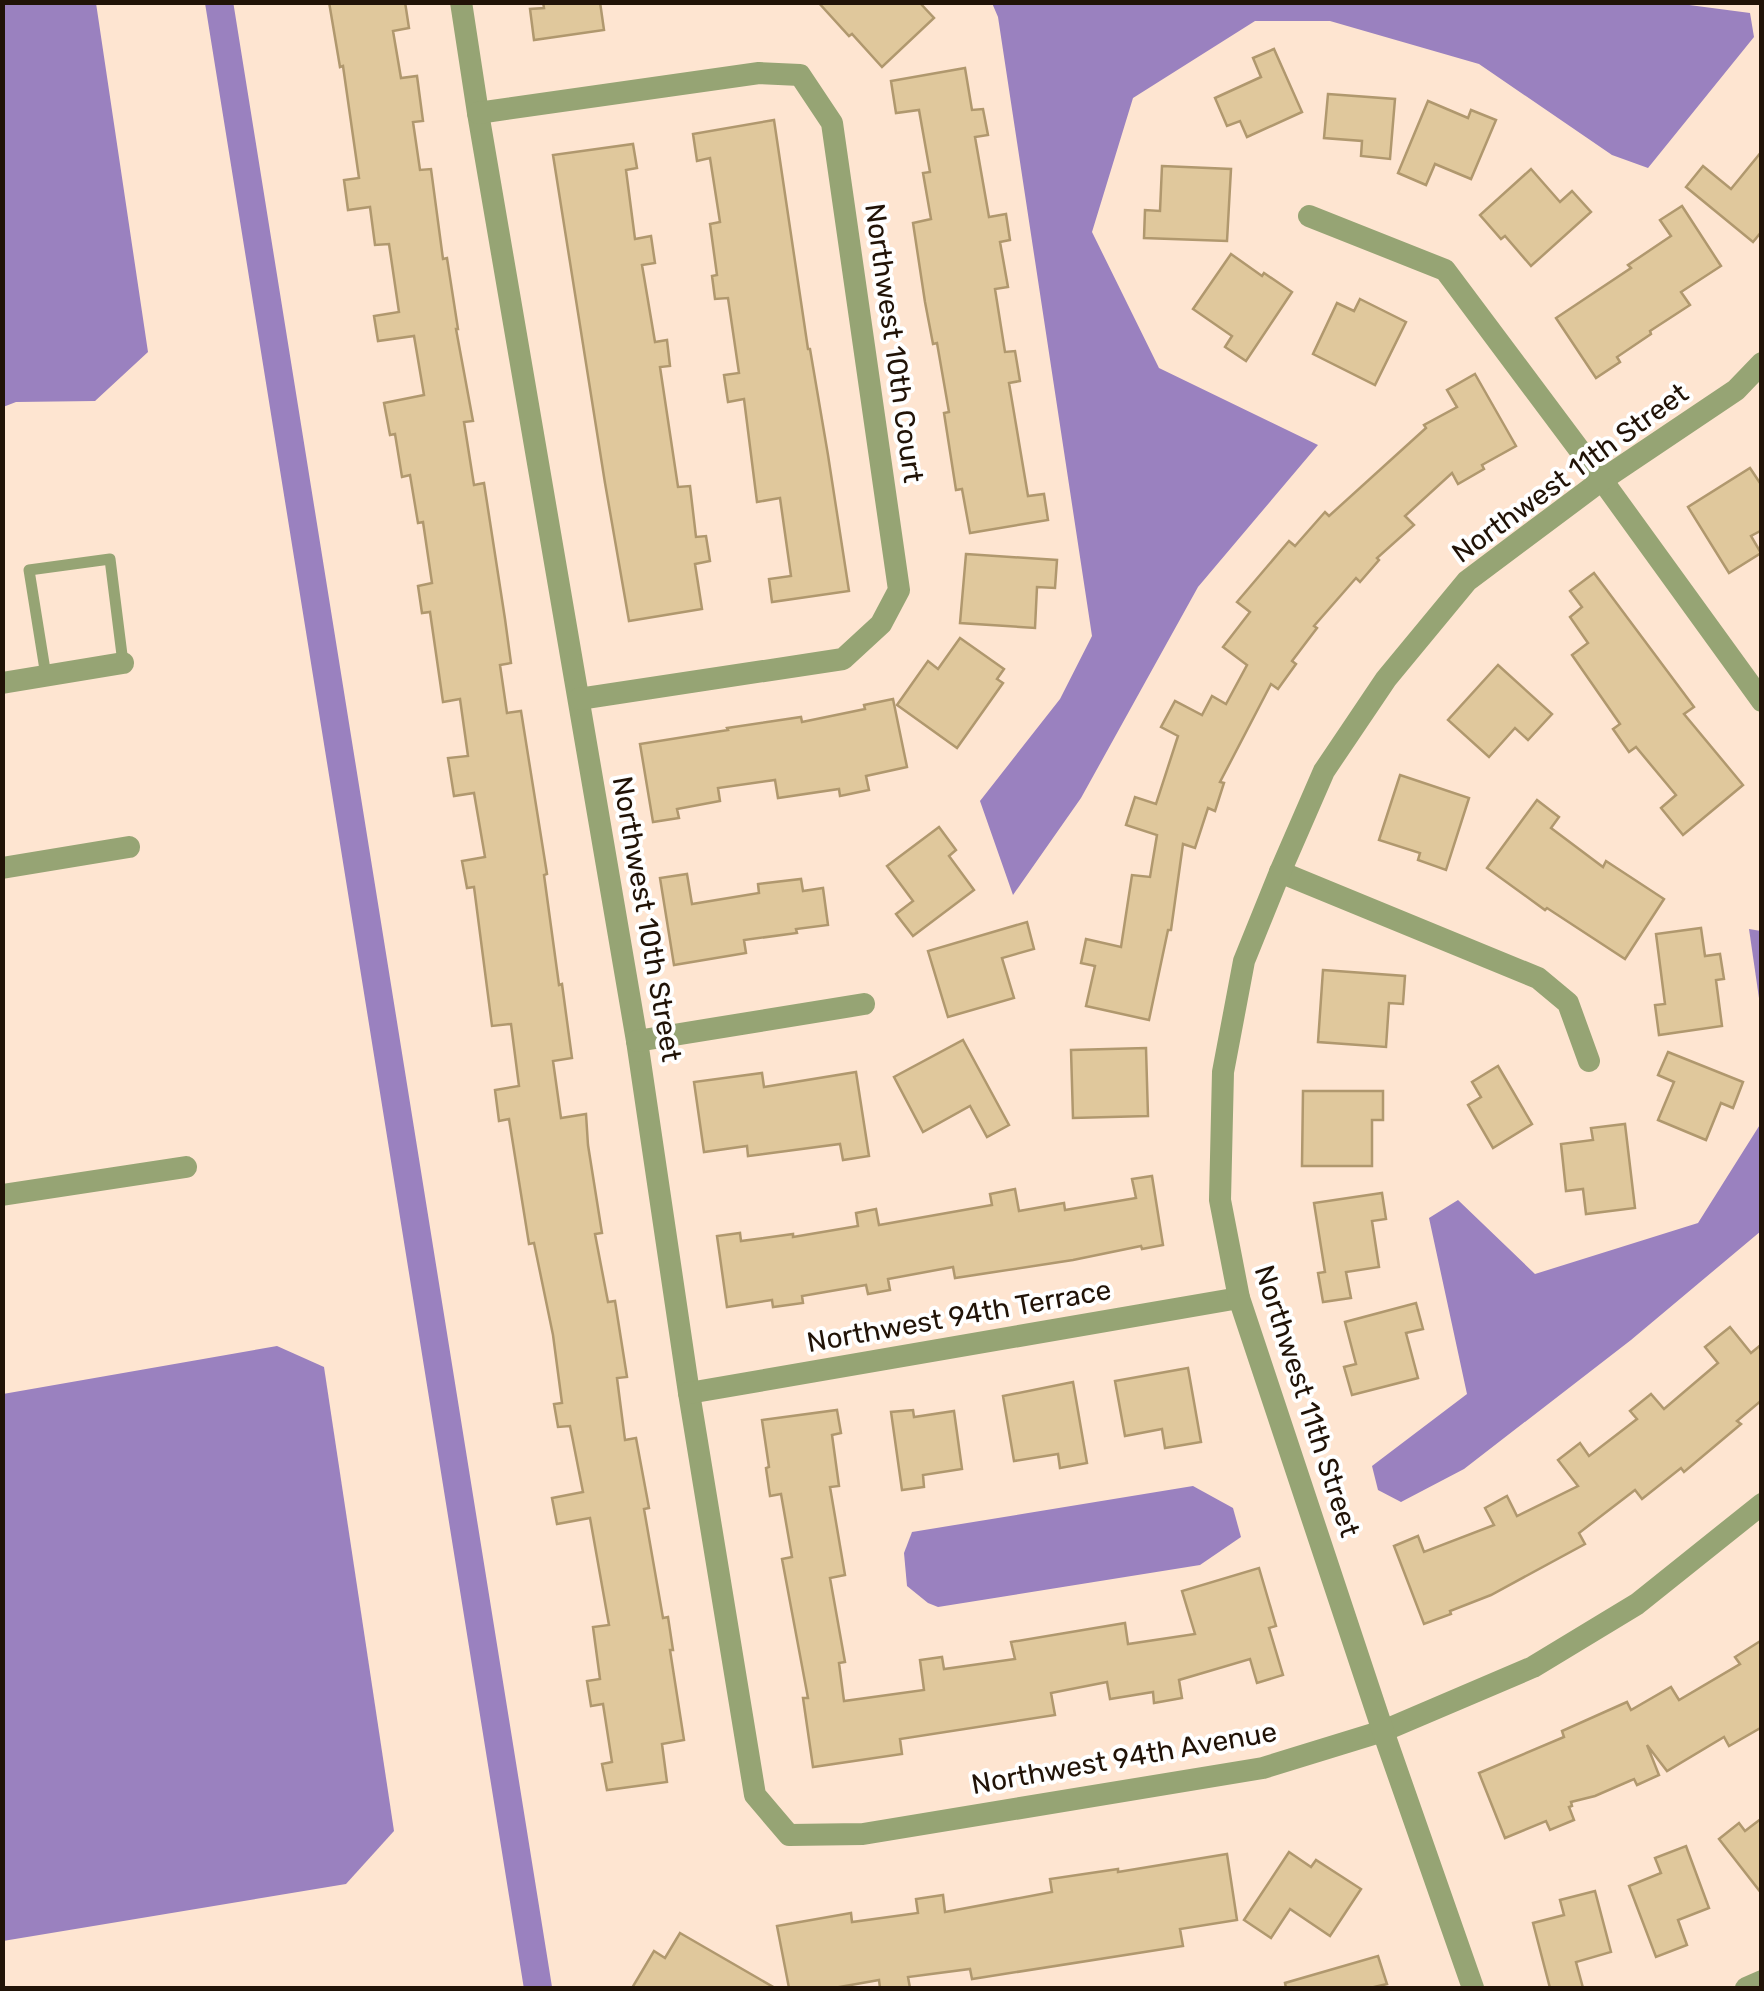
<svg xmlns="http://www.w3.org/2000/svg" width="1764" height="1991" font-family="Rubik,sans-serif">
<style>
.water{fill:#9a81bf}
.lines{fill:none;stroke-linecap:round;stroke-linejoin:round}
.canal{stroke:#9a81bf;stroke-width:28}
.building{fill:#e0c89c;stroke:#b0986e;stroke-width:2.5}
.lane{stroke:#96a474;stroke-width:11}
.street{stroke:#96a474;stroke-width:22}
.labels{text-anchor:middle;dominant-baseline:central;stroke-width:8;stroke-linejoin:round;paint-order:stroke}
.street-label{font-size:28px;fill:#211307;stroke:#fff}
</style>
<rect width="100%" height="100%" fill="#fee5d1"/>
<g class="water">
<path d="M2,3H96L148,352L95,401L16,402L3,407Z"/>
<path d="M1674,3L1750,13L1754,37L1648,168L1612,155L1479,64L1330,21H1255L1133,98L1092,232L1159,368L1318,445L1198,587L1081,798L1013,895L980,801L1060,699L1092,636L998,17L992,3Z"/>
<path d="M1749,929L1761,931V1012Z"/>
<path d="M1761,1123V1231L1631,1340L1464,1469L1401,1502L1378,1490L1372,1466L1467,1394L1429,1218L1458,1200L1535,1274L1698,1223Z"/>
<path d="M277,1346L324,1367L394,1831L346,1884L3,1941V1394Z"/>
<path d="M1193,1486L1233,1508L1241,1537L1200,1565L938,1607L928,1603L907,1586L904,1553L912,1532Z"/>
</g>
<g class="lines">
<path class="canal" d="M219,2L538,1988"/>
</g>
<g class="building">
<path d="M329,2H405L409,28L393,31L401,78L417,76L423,121L413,122L420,170L431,169L443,259L447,258L458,329H456L473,421L464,422L474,485L484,483L505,619L511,663L500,665L507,713L521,711L547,874L544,875L559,985L562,984L572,1058L553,1061L561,1118L586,1114L588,1145L602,1233L595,1234L608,1302L615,1301L627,1377L617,1378L625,1440L636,1438L649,1508L644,1509L663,1618L668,1617L673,1650H670L684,1740L662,1744L667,1782L607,1790L602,1764L612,1762L603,1704L591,1706L587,1681L600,1679L593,1627L609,1625L590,1518L557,1524L552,1498L583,1492L570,1426L558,1427L554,1404L562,1403L553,1335L534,1243L529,1244L509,1119L499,1121L495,1090L519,1086L511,1024L492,1026L474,887L467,888L462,861L485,857L474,793L454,796L448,758L468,756L460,699L443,702L430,612L422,613L418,586L432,583L423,522L418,523L410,475L402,477L395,434L390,435L384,403L424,395L414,336L378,341L374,316L399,312L389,244L375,245L370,207L348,210L344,180L359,178L343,66L340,67Z"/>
<path d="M543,2H600L604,30L534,40L530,9L544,8Z"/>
<path d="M818,2H919L934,18L882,67L852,34L849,36Z"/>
<path d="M1274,49L1302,112L1247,137L1240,121L1227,126L1215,98L1261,77L1253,58Z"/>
<path d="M965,68L972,110L983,109L988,135L975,137L989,217L1006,214L1010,240L1000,242L1008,287L995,289L1005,352L1015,351L1020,381L1009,383L1028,496L1044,494L1048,520L970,533L962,489L956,490L944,413L949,412L937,343L933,344L925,302L913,223L931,219L923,173L930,172L919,110L896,113L891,81Z"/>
<path d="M1328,94L1395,99L1390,159L1361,156L1362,141L1324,138Z"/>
<path d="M1428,101L1468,118L1471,110L1496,120L1471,179L1435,164L1426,185L1398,173Z"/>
<path d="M774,120L808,349H810L828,455L849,591L772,602L769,579L791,576L780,498L757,502L744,399L728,402L724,375L739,373L728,298L715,299L712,276L717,275L710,224L720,222L710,158L697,161L693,134Z"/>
<path d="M633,144L637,168L626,170L635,239L651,236L655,263L642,265L655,342L667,340L670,366L660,367L678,487L690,486L696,537L706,536L710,561L695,564L702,609L629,621L605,483L553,155Z"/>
<path d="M1762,151V231L1753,242L1686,187L1703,166L1731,189Z"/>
<path d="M1162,166L1231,169L1227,241L1144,238L1145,210L1160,211Z"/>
<path d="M1531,169L1560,202L1572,191L1591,212L1531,266L1505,236L1501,239L1480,215Z"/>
<path d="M1682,206L1721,266L1681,292L1690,305L1650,331L1651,334L1617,357L1620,362L1596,378L1556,318L1631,268L1628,265L1671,236L1660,220Z"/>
<path d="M1231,254L1262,276L1264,273L1292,292L1246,361L1225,347L1232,336L1193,309Z"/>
<path d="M1360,299L1406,322L1375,385L1313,354L1337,303L1354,311Z"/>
<path d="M1475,374L1516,446L1482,465L1484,469L1458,484L1452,473L1405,516L1414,525L1377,558L1379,560L1360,582L1356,578L1314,626L1317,628L1292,661L1296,664L1278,689L1271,684L1220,782L1224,783L1215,811L1208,808L1195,848L1183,844L1171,930H1168L1149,1020L1086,1006L1095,966L1081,963L1086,939L1121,947L1132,875L1150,877L1157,835L1126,825L1135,797L1156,804L1178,736L1161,727L1175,701L1202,715L1212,696L1226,704L1247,665L1223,647L1250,612L1237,602L1289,541L1295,546L1325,512L1329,516L1426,428L1424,425L1457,407L1447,390Z"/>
<path d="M1750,468L1762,486V530L1751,536L1761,553L1729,573L1688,507Z"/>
<path d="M966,554L1057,560L1055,588L1037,587L1035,628L960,623Z"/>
<path d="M1594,573L1694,707L1684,714L1743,785L1683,835L1661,808L1676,795L1636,747L1629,752L1613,729L1620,724L1572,655L1588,643L1570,617L1582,607L1570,591Z"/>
<path d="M960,638L1004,669L997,679L1003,683L957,748L897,705L928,661L938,669Z"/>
<path d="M1498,665L1552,714L1528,740L1515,728L1489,757L1448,720Z"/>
<path d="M893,699L907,767L866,776L869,790L840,796L839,789L778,798L775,780L718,788L720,801L677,809L679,818L653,822L640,744L728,730L727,728L801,717L802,722L865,709L864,705Z"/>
<path d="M1400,775L1469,798L1446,870L1418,860L1420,853L1379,840Z"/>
<path d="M1537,800L1559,817L1551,828L1603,867L1606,861L1664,899L1625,959L1547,908L1545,910L1487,868Z"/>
<path d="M939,827L956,850L949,856L974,890L913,936L896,914L913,901L887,866Z"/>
<path d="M687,874L692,904L759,893L758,884L801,879L803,891L823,888L828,925L796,929L797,933L744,940L746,953L674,965L660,878Z"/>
<path d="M1027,922L1034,949L1002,958L1014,998L948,1017L928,951Z"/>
<path d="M1701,928L1705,956L1720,954L1724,979L1716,980L1722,1026L1659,1035L1655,1005L1665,1004L1656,934Z"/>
<path d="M1323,970L1405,976L1403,1004L1389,1003L1386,1047L1318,1042Z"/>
<path d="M963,1040L1009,1125L987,1137L970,1106L923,1132L894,1077Z"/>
<path d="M1146,1048L1148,1116L1073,1118L1071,1050Z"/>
<path d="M1668,1052L1743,1082L1733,1108L1721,1103L1706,1140L1658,1120L1674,1082L1658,1075Z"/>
<path d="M1498,1066L1532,1124L1493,1148L1468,1105L1481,1097L1472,1082Z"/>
<path d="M856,1072L869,1156L843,1160L840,1144L748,1156L747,1146L704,1152L694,1082L762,1073L764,1087Z"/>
<path d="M1303,1091H1383V1120H1372V1166H1302Z"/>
<path d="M1625,1124L1635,1208L1586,1214L1583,1189L1566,1191L1561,1144L1593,1140L1591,1128Z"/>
<path d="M1152,1176L1163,1245L1142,1249L1141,1246L1073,1260L955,1278L953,1267L888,1279L890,1290L868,1294L866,1285L802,1296L803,1303L773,1307L772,1300L727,1307L717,1236L740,1233L741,1241L793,1234V1237L858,1226L856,1213L876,1209L879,1225L992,1205L990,1194L1015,1189L1019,1211L1064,1203L1065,1210L1136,1198L1132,1179Z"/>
<path d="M1382,1193L1386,1219L1372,1221L1379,1267L1346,1272L1351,1298L1323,1302L1318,1273L1325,1272L1314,1203Z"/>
<path d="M1416,1303L1423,1329L1406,1333L1418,1378L1352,1395L1344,1367L1356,1364L1345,1322Z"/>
<path d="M1730,1327L1751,1353L1762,1344V1400L1737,1421L1741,1424L1684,1472L1681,1468L1642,1499L1635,1490L1579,1533L1585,1544L1491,1595L1450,1611L1451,1614L1424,1624L1394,1546L1418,1536L1424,1552L1494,1525L1485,1508L1507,1496L1517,1516L1578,1486L1558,1460L1580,1443L1589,1456L1637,1419L1630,1411L1651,1394L1664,1409L1718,1363L1705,1347Z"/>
<path d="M1188,1368L1201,1442L1165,1448L1162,1429L1125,1436L1115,1381Z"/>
<path d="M1073,1382L1087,1463L1060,1468L1058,1454L1014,1461L1003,1396Z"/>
<path d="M837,1410L841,1433L832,1435L839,1486L830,1487L845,1575L830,1578L845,1662L839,1663L844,1701L924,1690L920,1660L942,1657L944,1669L1015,1659L1011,1642L1125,1623L1128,1644L1195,1634L1182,1591L1259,1568L1276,1626L1269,1628L1283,1675L1257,1683L1250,1659L1179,1680L1182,1698L1154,1703L1153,1692L1110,1699L1107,1682L1051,1693L1055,1715L900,1739L902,1754L813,1767L803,1698H808L782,1559L792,1557L781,1494L770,1496L766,1468L769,1467L762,1420Z"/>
<path d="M913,1410L914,1417L954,1411L962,1469L923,1475L924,1487L902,1490L891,1412Z"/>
<path d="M1762,1640V1727L1729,1746L1724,1737L1667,1771L1647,1745L1659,1775L1637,1785L1634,1779L1595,1796L1571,1802L1572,1806L1569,1807L1574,1820L1550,1830L1546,1821L1505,1838L1479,1773L1564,1737L1562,1731L1627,1702L1631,1710L1671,1687L1679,1700L1740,1664L1735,1657Z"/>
<path d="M1762,1818V1894L1719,1839L1739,1823L1745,1831Z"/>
<path d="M1686,1846L1709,1908L1678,1920L1687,1945L1656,1957L1629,1886L1661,1873L1655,1858Z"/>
<path d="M1289,1852L1311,1867L1316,1860L1361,1889L1330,1936L1290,1909L1271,1938L1244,1920Z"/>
<path d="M1227,1854L1237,1920L1180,1929L1183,1946L972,1979L970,1969L908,1977L910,1988H880L879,1980L834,1988H789L777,1926L851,1913L852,1922L918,1913L916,1899L943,1895L945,1912L1052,1892L1050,1879L1118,1869V1872Z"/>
<path d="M1595,1891L1611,1952L1576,1962L1583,1988H1550L1533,1923L1564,1915L1560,1900Z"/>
<path d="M680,1933L775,1988H632L654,1951L665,1958Z"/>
<path d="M1378,1956L1387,1984L1370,1988H1286L1285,1983Z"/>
</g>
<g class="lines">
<path class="lane" d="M46,676L29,570L110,559L123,663"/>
<g class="street">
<path d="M461,2L478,113L637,1041L689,1393L755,1795L789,1835L863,1834L1263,1768L1383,1731L1533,1667L1637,1604L1762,1504"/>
<path d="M478,113L759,73L800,75L832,123L899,590L881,624L843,659L579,699"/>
<path d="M1309,216L1445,270L1602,480L1762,701"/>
<path d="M2,683L123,663"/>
<path d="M2,868L129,847"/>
<path d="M1280,872L1538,978L1568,1003L1589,1061"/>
<path d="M637,1041L864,1004"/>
<path d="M2,1195L186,1167"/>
<path d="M689,1393L1239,1298"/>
<path d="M1473,1988L1383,1731L1239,1298L1220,1200L1223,1072L1244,961L1280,872L1324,771L1386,679L1467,581L1602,480L1736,390L1762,363"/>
<path d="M1746,1988L1762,1981"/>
</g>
</g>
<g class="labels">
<g class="street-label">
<text transform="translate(894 343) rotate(82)">Northwest 10th Court</text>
<text transform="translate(1570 473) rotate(-36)">Northwest 11th Street</text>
<text transform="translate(647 919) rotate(80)">Northwest 10th Street</text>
<text transform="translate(959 1316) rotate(-10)">Northwest 94th Terrace</text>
<text transform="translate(1307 1401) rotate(72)">Northwest 11th Street</text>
<text transform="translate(1124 1758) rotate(-10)">Northwest 94th Avenue</text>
</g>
</g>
<rect width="1764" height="1991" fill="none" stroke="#211307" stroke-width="10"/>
</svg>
